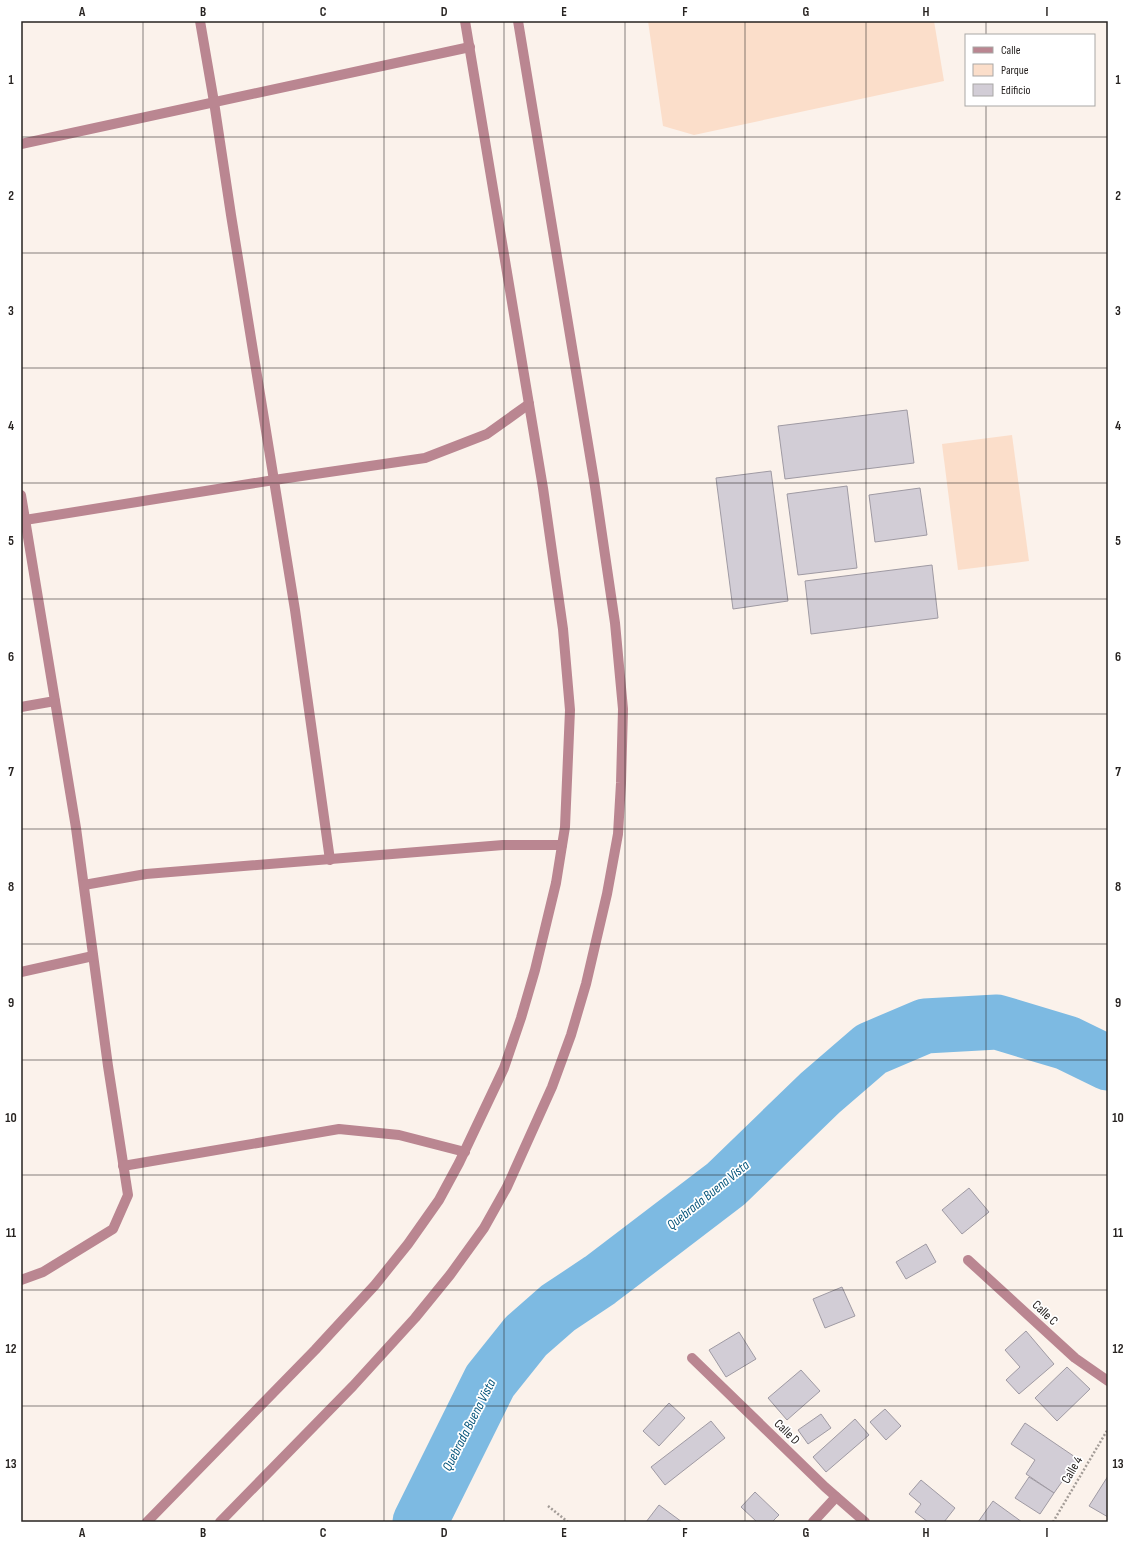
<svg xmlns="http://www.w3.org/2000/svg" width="1129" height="1543" font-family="'Sofia Sans Condensed',sans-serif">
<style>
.green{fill:#fbdeca}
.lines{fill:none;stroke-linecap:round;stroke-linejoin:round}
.river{stroke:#7dbae2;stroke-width:55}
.building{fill:#d2cdd6;stroke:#9f9aa3}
.path{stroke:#a39c97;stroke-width:2.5;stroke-dasharray:2 2;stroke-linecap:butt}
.minor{stroke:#ba8691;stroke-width:10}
.grid{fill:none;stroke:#272321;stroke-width:1;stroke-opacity:0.55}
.labels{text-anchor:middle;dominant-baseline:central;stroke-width:3.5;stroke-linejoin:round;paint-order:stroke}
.street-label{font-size:13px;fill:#272321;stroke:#fff}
.water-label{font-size:14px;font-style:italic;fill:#07567c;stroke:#fff}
.neatline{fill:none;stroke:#272321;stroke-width:1.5}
.grid-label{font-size:13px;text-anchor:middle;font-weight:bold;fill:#272321}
</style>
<rect width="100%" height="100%" fill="#fbf2eb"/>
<g class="green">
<path d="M648,21H934L944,81L694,135L663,126Z"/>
<path d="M1012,435L1029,561L958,570L942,444Z"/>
</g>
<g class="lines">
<path class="river" d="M420,1522L490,1381L526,1336L558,1308L600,1280L726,1184L820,1093L871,1049L925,1026L997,1022L1067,1043L1108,1063"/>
</g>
<g class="building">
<path d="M907,410L914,463L785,479L778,426Z"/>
<path d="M771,471L788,601L733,609L716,478Z"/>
<path d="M847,486L857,568L798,575L787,494Z"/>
<path d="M920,488L927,535L875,542L869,495Z"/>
<path d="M932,565L938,618L811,634L805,581Z"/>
<path d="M969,1188L989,1212L962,1234L942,1210Z"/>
<path d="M926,1244L936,1262L906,1279L896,1262Z"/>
<path d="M842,1287L855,1316L825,1328L813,1299Z"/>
<path d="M1026,1331L1054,1364L1019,1394L1006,1380L1020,1367L1005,1350Z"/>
<path d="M739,1332L756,1359L726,1377L709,1350Z"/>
<path d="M1067,1367L1090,1389L1057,1421L1035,1398Z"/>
<path d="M801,1370L820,1391L787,1420L768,1398Z"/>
<path d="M669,1403L685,1418L659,1446L643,1431Z"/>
<path d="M885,1409L901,1426L886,1440L870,1422Z"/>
<path d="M821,1414L831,1428L808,1444L798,1430Z"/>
<path d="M855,1419L869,1435L826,1472L813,1457Z"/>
<path d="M711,1421L725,1438L665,1485L651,1467Z"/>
<path d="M1025,1423L1078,1459L1054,1493L1026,1474L1035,1460L1011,1444Z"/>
<path d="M1108,1476V1517L1089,1506Z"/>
<path d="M1029,1477L1054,1493L1040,1514L1015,1498Z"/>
<path d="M921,1480L955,1508L944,1522H928L915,1512L921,1504L909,1494Z"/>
<path d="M755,1492L779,1515L772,1522H757L741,1507Z"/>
<path d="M993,1501L1022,1522H978Z"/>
<path d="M659,1505L682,1522H646Z"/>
</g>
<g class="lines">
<g class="path">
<path d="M548,1506L568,1522"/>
<path d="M1053,1522L1108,1429"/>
</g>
<g class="minor">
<path d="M200,21L214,102L231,215L295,610L330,860"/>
<path d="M21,144L470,47"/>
<path d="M21,495L76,828L108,1066L128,1195L113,1229L43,1272L21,1280"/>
<path d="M25,520L274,480L425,458L487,434L529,404"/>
<path d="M21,707L55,701"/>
<path d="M84,885L146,874L503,845H562"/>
<path d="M21,972L93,956"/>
<path d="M123,1166L339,1129L399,1135L465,1152"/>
<path d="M968,1260L1075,1358L1108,1381"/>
<path d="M692,1358L825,1487L865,1522"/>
<path d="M147,1522L315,1350L375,1285L408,1244L439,1200L459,1163L504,1068L521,1018L535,970L556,883L565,827L570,710L563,629L543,488L465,21"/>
<path d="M220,1522L353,1386L415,1318L450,1275L484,1228L507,1187L552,1087L571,1035L586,984L607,894L618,834L621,783L623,709L615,623L594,480L518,21"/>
<path d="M813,1522L836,1497"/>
</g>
</g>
<path class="grid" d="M143,21V1522M263,21V1522M384,21V1522M504,21V1522M625,21V1522M745,21V1522M866,21V1522M986,21V35M986,105V1522M21,137H1108M21,253H1108M21,368H1108M21,483H1108M21,599H1108M21,714H1108M21,829H1108M21,944H1108M21,1060H1108M21,1175H1108M21,1290H1108M21,1406H1108"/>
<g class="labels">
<g class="street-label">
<text transform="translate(1045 1313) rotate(43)">Calle C</text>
<text transform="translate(787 1432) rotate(44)">Calle D</text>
<text transform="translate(1072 1470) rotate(-60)">Calle 4</text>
</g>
<g class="water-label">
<text transform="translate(708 1195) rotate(-39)">Quebrada Buena Vista</text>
<text transform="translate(469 1425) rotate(-63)">Quebrada Buena Vista</text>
</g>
</g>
<rect width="1129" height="1543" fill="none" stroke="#ffffff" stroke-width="44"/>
<rect x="965" y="34" width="130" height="72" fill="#ffffff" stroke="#a9a7a6"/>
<rect x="973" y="47" width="20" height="6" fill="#ba8691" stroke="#a9a7a6"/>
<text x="1001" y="54" font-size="12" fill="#272321">Calle</text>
<rect x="973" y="64" width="20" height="12" fill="#fbdeca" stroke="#a9a7a6"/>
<text x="1001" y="74" font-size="12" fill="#272321">Parque</text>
<rect x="973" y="84" width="20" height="12" fill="#d2cdd6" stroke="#a9a7a6"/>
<text x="1001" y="94" font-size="12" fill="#272321">Edificio</text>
<rect x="22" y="22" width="1085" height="1499" class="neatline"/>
<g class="grid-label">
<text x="82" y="16">A</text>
<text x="203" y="16">B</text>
<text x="323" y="16">C</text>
<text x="444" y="16">D</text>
<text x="564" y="16">E</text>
<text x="685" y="16">F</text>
<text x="806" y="16">G</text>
<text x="926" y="16">H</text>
<text x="1047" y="16">I</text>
<text x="11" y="84">1</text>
<text x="1118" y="84">1</text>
<text x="11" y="200">2</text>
<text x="1118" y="200">2</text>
<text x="11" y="315">3</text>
<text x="1118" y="315">3</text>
<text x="11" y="430">4</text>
<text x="1118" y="430">4</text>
<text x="11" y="545">5</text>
<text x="1118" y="545">5</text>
<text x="11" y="661">6</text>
<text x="1118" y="661">6</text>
<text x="11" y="776">7</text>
<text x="1118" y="776">7</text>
<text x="11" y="891">8</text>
<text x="1118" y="891">8</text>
<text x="11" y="1007">9</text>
<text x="1118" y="1007">9</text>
<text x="11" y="1122">10</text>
<text x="1118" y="1122">10</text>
<text x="11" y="1237">11</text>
<text x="1118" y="1237">11</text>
<text x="11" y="1353">12</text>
<text x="1118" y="1353">12</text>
<text x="11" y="1468">13</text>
<text x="1118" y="1468">13</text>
<text x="82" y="1537">A</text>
<text x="203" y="1537">B</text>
<text x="323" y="1537">C</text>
<text x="444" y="1537">D</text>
<text x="564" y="1537">E</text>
<text x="685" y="1537">F</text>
<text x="806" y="1537">G</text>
<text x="926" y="1537">H</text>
<text x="1047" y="1537">I</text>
</g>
</svg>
